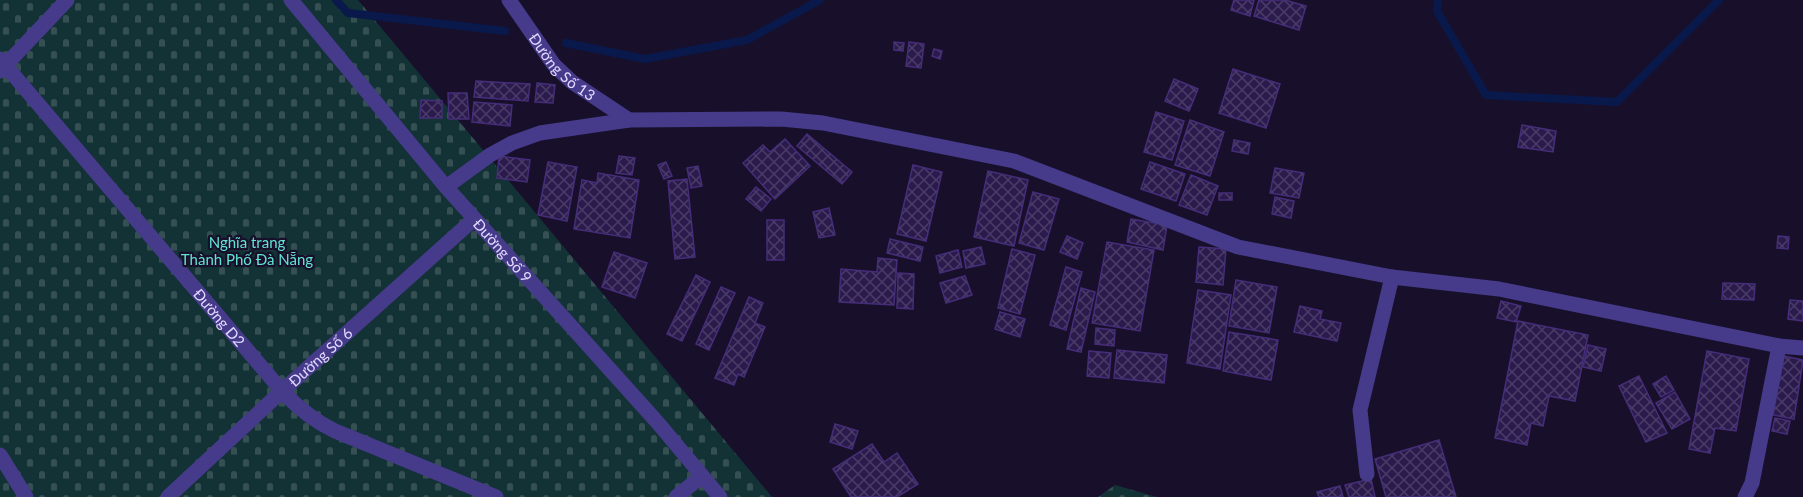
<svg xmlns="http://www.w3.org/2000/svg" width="1803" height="497" font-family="Lato,sans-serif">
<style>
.cemetery{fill:url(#cemetery-stones)}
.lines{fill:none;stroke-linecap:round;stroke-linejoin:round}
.stream{stroke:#09194b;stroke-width:8}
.building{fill:url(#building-cross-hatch);stroke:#452d79;stroke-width:1.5}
.street{stroke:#463a8b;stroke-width:15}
.labels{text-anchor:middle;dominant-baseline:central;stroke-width:4.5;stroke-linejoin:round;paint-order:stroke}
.street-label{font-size:15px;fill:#e3daff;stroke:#18102b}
.park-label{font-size:15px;fill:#61e4d3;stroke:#18102b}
</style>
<defs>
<pattern id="cemetery-stones" width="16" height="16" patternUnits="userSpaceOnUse" patternTransform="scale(1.5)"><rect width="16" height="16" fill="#133235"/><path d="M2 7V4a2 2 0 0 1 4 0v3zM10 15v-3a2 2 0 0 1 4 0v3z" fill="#354f53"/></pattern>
<pattern id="building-cross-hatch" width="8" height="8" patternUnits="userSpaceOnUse" patternTransform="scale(1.5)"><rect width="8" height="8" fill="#2b1b4d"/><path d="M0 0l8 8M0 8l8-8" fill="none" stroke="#4a3c68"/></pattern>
</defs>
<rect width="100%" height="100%" fill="#18102b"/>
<g class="cemetery">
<path d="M0,0H358L772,497H0Z"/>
<path d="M1115,485L1157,497H1098Z"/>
</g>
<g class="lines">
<g class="stream">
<path d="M336,0L348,13L505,31"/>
<path d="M1438,0L1437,11L1486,95L1617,102L1719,0"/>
<path d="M566,43L645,59L747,40L820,0"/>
</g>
</g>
<g class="building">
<path d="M1234,0H1254L1250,16L1231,10Z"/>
<path d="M1259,0H1285L1306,6L1299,30L1254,16Z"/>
<path d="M894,42L904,43L903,51L894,50Z"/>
<path d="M909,42L924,44L921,68L906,66Z"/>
<path d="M934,49L942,51L940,59L932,56Z"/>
<path d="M1233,69L1280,84L1266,128L1219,113Z"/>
<path d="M1174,79L1198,89L1189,111L1165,101Z"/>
<path d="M476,81L530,84L528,101L474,97Z"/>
<path d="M537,83L555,85L553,103L535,102Z"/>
<path d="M448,93H467L469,119H449Z"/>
<path d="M421,100L442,101V118H420Z"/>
<path d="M474,102L512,105L510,126L472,122Z"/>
<path d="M1156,112L1184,121L1172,160L1144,152Z"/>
<path d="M1190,120L1224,132L1210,176L1175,165Z"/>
<path d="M1522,125L1556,131L1553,152L1518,147Z"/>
<path d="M807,134L852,172L842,184L797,146Z"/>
<path d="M785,139L810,166L775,199L743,163L763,145L770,152Z"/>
<path d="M1234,140L1250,143L1248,154L1232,151Z"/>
<path d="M499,156L530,160L527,182L497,178Z"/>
<path d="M619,156L635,158L632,175L616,173Z"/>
<path d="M548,162L577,167L567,221L538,215Z"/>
<path d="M666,162L672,176L664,179L658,165Z"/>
<path d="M1150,162L1185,174L1176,201L1141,189Z"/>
<path d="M913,165L942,172L926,241L897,234Z"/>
<path d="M698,166L702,186L691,188L687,168Z"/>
<path d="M1275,168L1304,173L1299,198L1270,193Z"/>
<path d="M988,171L1028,180L1014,246L974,237Z"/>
<path d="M598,173L639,180L630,238L574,229L582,180L597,183Z"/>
<path d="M1191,175L1218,186L1207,215L1179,205Z"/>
<path d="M687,179L695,257L675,259L668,181Z"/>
<path d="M756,187L771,199L761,211L746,199Z"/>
<path d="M1033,192L1059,199L1044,250L1019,243Z"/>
<rect x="1219" y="193" width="13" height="7"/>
<path d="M1275,197L1294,201L1291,218L1272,214Z"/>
<path d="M829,208L835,235L819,238L813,212Z"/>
<path d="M1131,219L1167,225L1163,250L1127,242Z"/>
<rect x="767" y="220" width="17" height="40"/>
<path d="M1067,236L1083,243L1077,259L1060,252Z"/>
<path d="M1778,236L1789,237L1788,249L1777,248Z"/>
<path d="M890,239L923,247L920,261L887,253Z"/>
<path d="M1107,242L1154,250L1140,331L1092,323Z"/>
<path d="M981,247L985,264L966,268L963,251Z"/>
<path d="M1199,247L1226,249L1223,285L1196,282Z"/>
<path d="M1012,249L1035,255L1020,314L998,308Z"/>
<path d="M958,250L962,267L940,273L936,256Z"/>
<path d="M614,252L647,263L635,298L602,287Z"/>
<path d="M878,258L897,260L894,305L839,302L841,269L877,272Z"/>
<path d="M1066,267L1082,272L1066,330L1050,325Z"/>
<path d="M898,273L914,274L913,309L897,308Z"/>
<path d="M696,275L710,282L682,341L667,334Z"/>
<path d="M965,276L972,295L946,303L940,283Z"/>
<path d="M1236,280L1277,287L1269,333L1229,326Z"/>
<path d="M1723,283L1755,284L1754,300L1722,299Z"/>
<path d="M721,287L735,293L709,350L696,344Z"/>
<path d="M1081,288L1095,292L1081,352L1067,349Z"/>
<path d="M1198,290L1231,295L1220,369L1187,363Z"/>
<path d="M749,297L763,303L755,323L765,327L744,377L738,374L734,385L715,378Z"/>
<path d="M1790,300L1803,301V321L1788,319Z"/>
<path d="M1501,301L1521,306L1516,322L1497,318Z"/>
<path d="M1300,306L1322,311L1320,319L1341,323L1337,341L1294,332Z"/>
<path d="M1000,312L1025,319L1020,337L995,329Z"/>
<path d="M1518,321L1588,335L1575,401L1549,396L1543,426L1531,423L1527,445L1495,438Z"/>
<path d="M1096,328L1115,330L1114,346L1095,344Z"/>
<path d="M1229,332L1278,340L1271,380L1223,371Z"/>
<path d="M1588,345L1606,349L1601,371L1583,367Z"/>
<path d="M1117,350L1167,355L1164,383L1114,378Z"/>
<path d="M1089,351L1111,353L1109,378L1087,376Z"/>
<path d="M1707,351L1749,359L1736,431L1715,428L1710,453L1689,449Z"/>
<path d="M1784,356L1803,360L1794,419L1773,415Z"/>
<path d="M1639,376L1667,433L1646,442L1619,386Z"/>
<path d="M1666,376L1674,390L1661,397L1653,384Z"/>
<path d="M1675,392L1690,419L1672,429L1656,403Z"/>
<path d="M1775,418L1790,421L1787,434L1772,431Z"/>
<path d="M835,424L858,431L852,449L830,442Z"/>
<path d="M1439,440L1456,497H1386L1375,459Z"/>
<path d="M872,444L884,462L897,453L918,484L897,497H851L833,469Z"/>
<path d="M1371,479L1375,497H1349L1345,485Z"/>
<path d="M1340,486L1343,497H1319L1317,492Z"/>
</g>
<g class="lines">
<g class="street">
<path id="s1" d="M291,0L446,187L658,423L720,497"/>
<path id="s2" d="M509,0L554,65L572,82L629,120"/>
<path id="s3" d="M0,59L282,391C298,408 314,421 335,431L496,497"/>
<path d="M0,71L67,0"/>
<path d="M446,187L490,155L512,143L540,133L629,120L781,119L823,123L1014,161L1238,247L1392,277L1499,289L1779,346L1803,348"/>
<path d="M0,455L26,497"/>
<path d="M1367,474L1360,410L1392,277"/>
<path id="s4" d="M168,497L282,391L474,219"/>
<path d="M676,497L702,476"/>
<path d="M1745,497L1752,483L1779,346"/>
</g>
</g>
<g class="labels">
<g class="street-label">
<text stroke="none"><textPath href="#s2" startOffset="86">Đường Số 13</textPath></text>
<text stroke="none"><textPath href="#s1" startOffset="328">Đường Số 9</textPath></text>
<text stroke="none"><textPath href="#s3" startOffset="339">Đường D2</textPath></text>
<text stroke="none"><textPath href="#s4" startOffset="207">Đường Số 6</textPath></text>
</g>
<g class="park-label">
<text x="247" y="242">Nghĩa trang<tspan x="247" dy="17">Thành Phố Đà Nẵng</tspan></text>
</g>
</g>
</svg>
